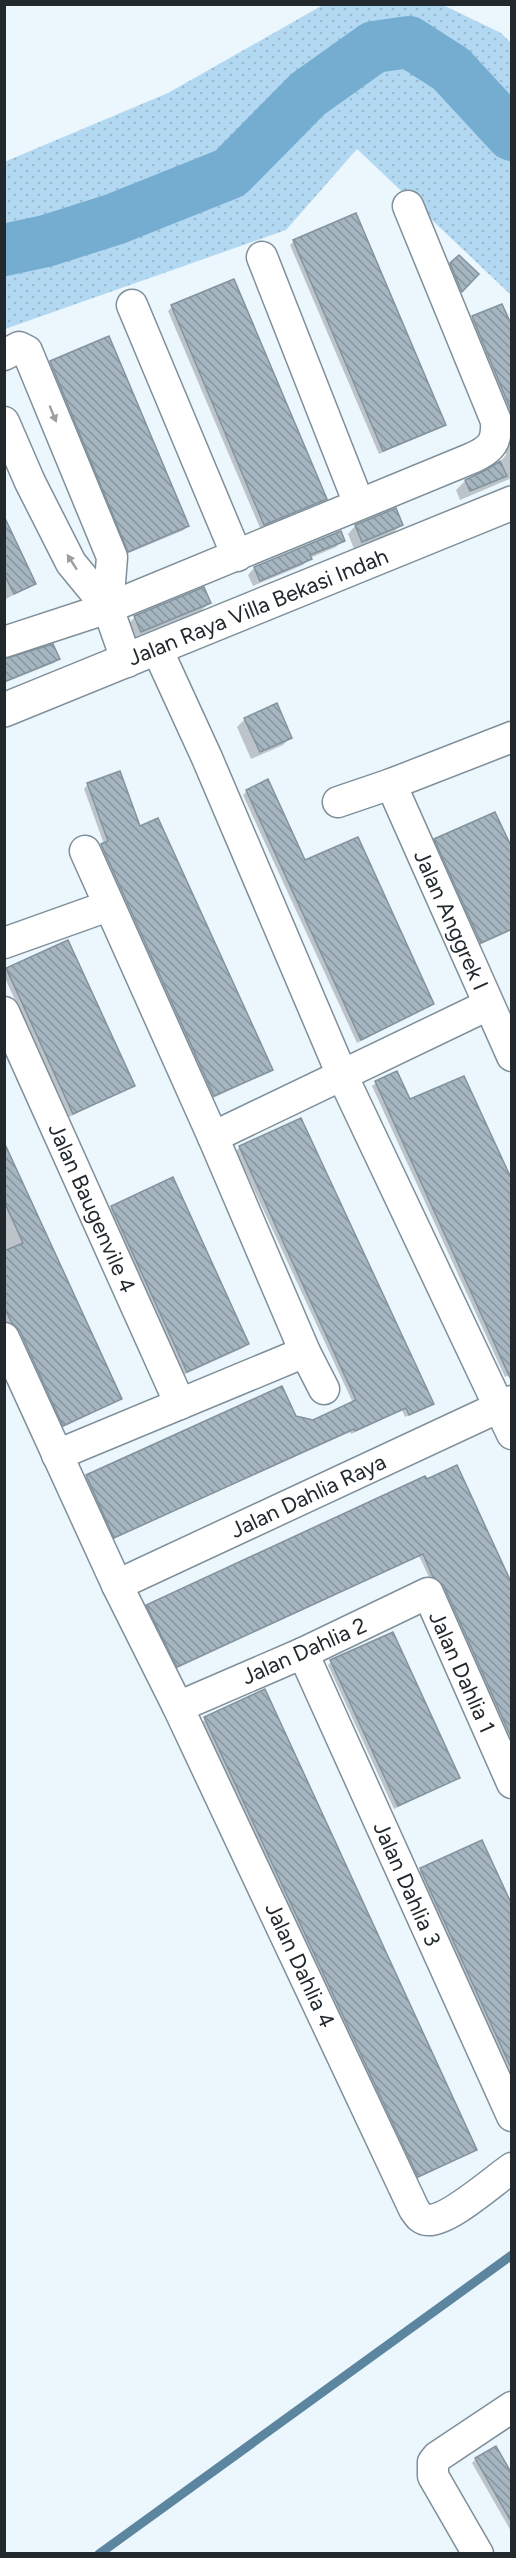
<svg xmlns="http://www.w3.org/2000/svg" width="516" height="2558" font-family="Figtree,sans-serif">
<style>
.grass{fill:url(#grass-dots);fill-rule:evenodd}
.shadow{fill:#0003}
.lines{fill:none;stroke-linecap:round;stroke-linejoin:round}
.stream{stroke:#5c859f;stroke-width:9}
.river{stroke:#75add0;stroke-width:52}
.building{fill:url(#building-back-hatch);stroke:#83939e;stroke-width:1.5}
.street-casing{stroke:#7f8f99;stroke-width:33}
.secondary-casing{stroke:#7f8f99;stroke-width:36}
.street{stroke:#fff;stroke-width:30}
.secondary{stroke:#fff;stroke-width:33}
.oneway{fill:#9c9fa0}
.labels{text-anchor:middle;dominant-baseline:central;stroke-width:4.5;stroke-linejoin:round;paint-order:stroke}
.street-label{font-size:22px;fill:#22292d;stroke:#fff}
</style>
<defs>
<pattern id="grass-dots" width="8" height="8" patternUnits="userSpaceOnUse" patternTransform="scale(1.5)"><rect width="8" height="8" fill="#b3d9f2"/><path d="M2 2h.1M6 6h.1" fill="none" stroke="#9abad0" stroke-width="1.8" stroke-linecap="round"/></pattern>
<pattern id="building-back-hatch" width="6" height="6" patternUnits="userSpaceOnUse" patternTransform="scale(1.5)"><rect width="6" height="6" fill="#a6b6c1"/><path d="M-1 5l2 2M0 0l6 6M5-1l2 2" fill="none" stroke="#87949d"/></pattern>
</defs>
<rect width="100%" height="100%" fill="#ebf6fd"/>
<path class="grass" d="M323,5H443L501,33L511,43V132L476,97L511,135V295L357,149L286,230L5,329L4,162L168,93ZM198,185L115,219L64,235V234Z"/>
<g class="shadow">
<path d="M294,241L444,424L440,428L379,454L290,245Z"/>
<path d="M459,257L477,274L458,294L447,268Z"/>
<path d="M501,306L512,330V478L460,500L456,490L465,481L494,468L506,455L463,327L473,318Z"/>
<path d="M172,307L325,499L322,502L260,528L168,311Z"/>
<path d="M51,362L187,526L184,530L124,555L47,366Z"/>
<path d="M395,510L401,525L393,533L354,549L348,534L355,526Z"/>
<path d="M4,520L34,584L4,600Z"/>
<path d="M343,540L336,547L310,558L303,565L253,586L248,575L254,568Z"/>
<path d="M209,603L201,611L133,639L127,625L135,617Z"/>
<path d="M4,659H58L54,663L4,683Z"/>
<path d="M245,719L290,738L283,745L251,759L237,727Z"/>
<path d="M88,784L139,828L272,1069L267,1073L209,1100L98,850L104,844L84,789Z"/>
<path d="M247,791L305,862L432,1003L428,1007L357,1043L243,795Z"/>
<path d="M435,840L512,852V930L477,946L431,844Z"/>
<path d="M7,970L133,1085L69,1117L4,976Z"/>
<path d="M376,1083L512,1374L505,1377L372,1086Z"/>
<path d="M4,1146L121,1399L59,1429L4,1318Z"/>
<path d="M240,1147L432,1403L405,1417L402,1410L351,1434L350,1432L110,1540L83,1481L87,1477L281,1388L295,1417L314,1421L353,1403L236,1151Z"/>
<path d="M112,1207L247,1344L243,1348L183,1375L108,1211Z"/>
<path d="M425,1478L512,1587V1745L509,1746L419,1556L173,1670L144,1610L147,1607Z"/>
<path d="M331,1662L458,1778L394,1809L328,1665Z"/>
<path d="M265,1691L475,2150L414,2180L201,1722Z"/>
<path d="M421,1870L512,1908V2079L417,1873Z"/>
<path d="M476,2459L512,2477V2533L472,2463Z"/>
</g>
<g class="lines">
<path class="stream" d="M99,2554L512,2255"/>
<path class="river" d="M4,250L46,241L115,219L230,173L308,94L374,47L409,42L451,69L512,135"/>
</g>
<g class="building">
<path d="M356,213L446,425L383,451L293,240Z"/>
<path d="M459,255L479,274L462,292L450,263Z"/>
<path d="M234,279L327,499L264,525L171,305Z"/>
<path d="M502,304L512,326V413L472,316Z"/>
<path d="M109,336L189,526L128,552L50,361Z"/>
<path d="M500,461L507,476L470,491L465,480L486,470Z"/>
<path d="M396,508L403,525L362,542L355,525Z"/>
<path d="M4,516L36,584L14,594L4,574Z"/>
<path d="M341,531L345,541L310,555L312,559L260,581L254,567Z"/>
<path d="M204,587L211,603L141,632L134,616Z"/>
<path d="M53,644L60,659L4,682V659Z"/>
<path d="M277,703L292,738L260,752L244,718Z"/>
<path d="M120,771L140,826L158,818L273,1070L214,1096L101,844L108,841L87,783Z"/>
<path d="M268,779L305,860L358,837L434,1004L361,1040L246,790Z"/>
<path d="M495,812L512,848V929L481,943L434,839Z"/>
<path d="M68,940L135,1086L73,1114L6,968Z"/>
<path d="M397,1071L410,1099L464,1076L512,1180V1382L375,1081Z"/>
<path d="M301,1118L434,1404L409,1415L406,1408L355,1431L354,1429L114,1538L86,1475L282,1386L296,1416L313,1420L356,1400L239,1146Z"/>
<path d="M4,1142L122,1399L63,1426L20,1331L12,1323L4,1307V1251L23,1243L4,1201Z"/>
<path d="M173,1177L249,1344L187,1372L111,1206Z"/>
<path d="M457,1465L512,1584V1739L444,1586L433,1577L423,1554L177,1667L146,1605L425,1476L427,1479Z"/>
<path d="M393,1632L460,1778L398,1806L330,1660Z"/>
<path d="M265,1689L477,2150L418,2177L204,1717Z"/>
<path d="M482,1840L512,1905V2070L420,1868Z"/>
<path d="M496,2446L512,2474V2523L475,2458Z"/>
</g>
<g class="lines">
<defs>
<g id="street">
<path d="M262,257L359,504"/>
<path d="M132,305L237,556"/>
<path d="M4,355L19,347L27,351L112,557L108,608"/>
<path d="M4,422L30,482L71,563L108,608L127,662"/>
<path d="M4,642L108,608L472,458C492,449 497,442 496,421L408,206"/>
<path d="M157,649L207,758L342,1075L512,1434"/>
<path d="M391,784L512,1056"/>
<path d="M338,802L391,784L512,737"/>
<path d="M85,851L213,1137L305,1352L324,1389"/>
<path d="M4,943L108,906"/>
<path d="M4,1012L180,1404"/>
<path d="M213,1137L488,1005"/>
<path d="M4,1338L117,1585L178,1707L414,2209C418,2215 421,2220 428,2220C449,2221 493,2181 512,2168"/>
<path d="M57,1455L305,1352"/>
<path d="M117,1585L512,1401"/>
<path d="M303,1653L512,2116"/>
<path d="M178,1707L303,1653L428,1593L512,1783"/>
<path d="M478,2554L433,2476V2462L437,2457L512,2407"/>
</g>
<path id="secondary" d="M4,710L512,503"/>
</defs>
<use href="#street" class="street-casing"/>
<use href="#secondary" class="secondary-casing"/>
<use href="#street" class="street"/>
<use href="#secondary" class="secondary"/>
</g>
<defs><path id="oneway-solid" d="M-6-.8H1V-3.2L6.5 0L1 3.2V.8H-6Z" transform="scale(1.5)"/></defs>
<g class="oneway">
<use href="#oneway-solid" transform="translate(53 414) rotate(68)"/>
<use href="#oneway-solid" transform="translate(72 562) rotate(-123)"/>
</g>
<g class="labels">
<g class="street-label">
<text transform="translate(258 607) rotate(-22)">Jalan Raya Villa Bekasi Indah</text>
<text transform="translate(451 920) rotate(66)">Jalan Anggrek I</text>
<text transform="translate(92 1208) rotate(66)">Jalan Baugenvile 4</text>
<text transform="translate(308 1496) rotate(-25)">Jalan Dahlia Raya</text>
<text transform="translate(304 1651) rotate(-24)">Jalan Dahlia 2</text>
<text transform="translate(462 1672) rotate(66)">Jalan Dahlia 1</text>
<text transform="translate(407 1884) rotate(66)">Jalan Dahlia 3</text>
<text transform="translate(300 1965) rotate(65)">Jalan Dahlia 4</text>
</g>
</g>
<rect width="516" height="2558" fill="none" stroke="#22292d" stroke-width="12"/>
</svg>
